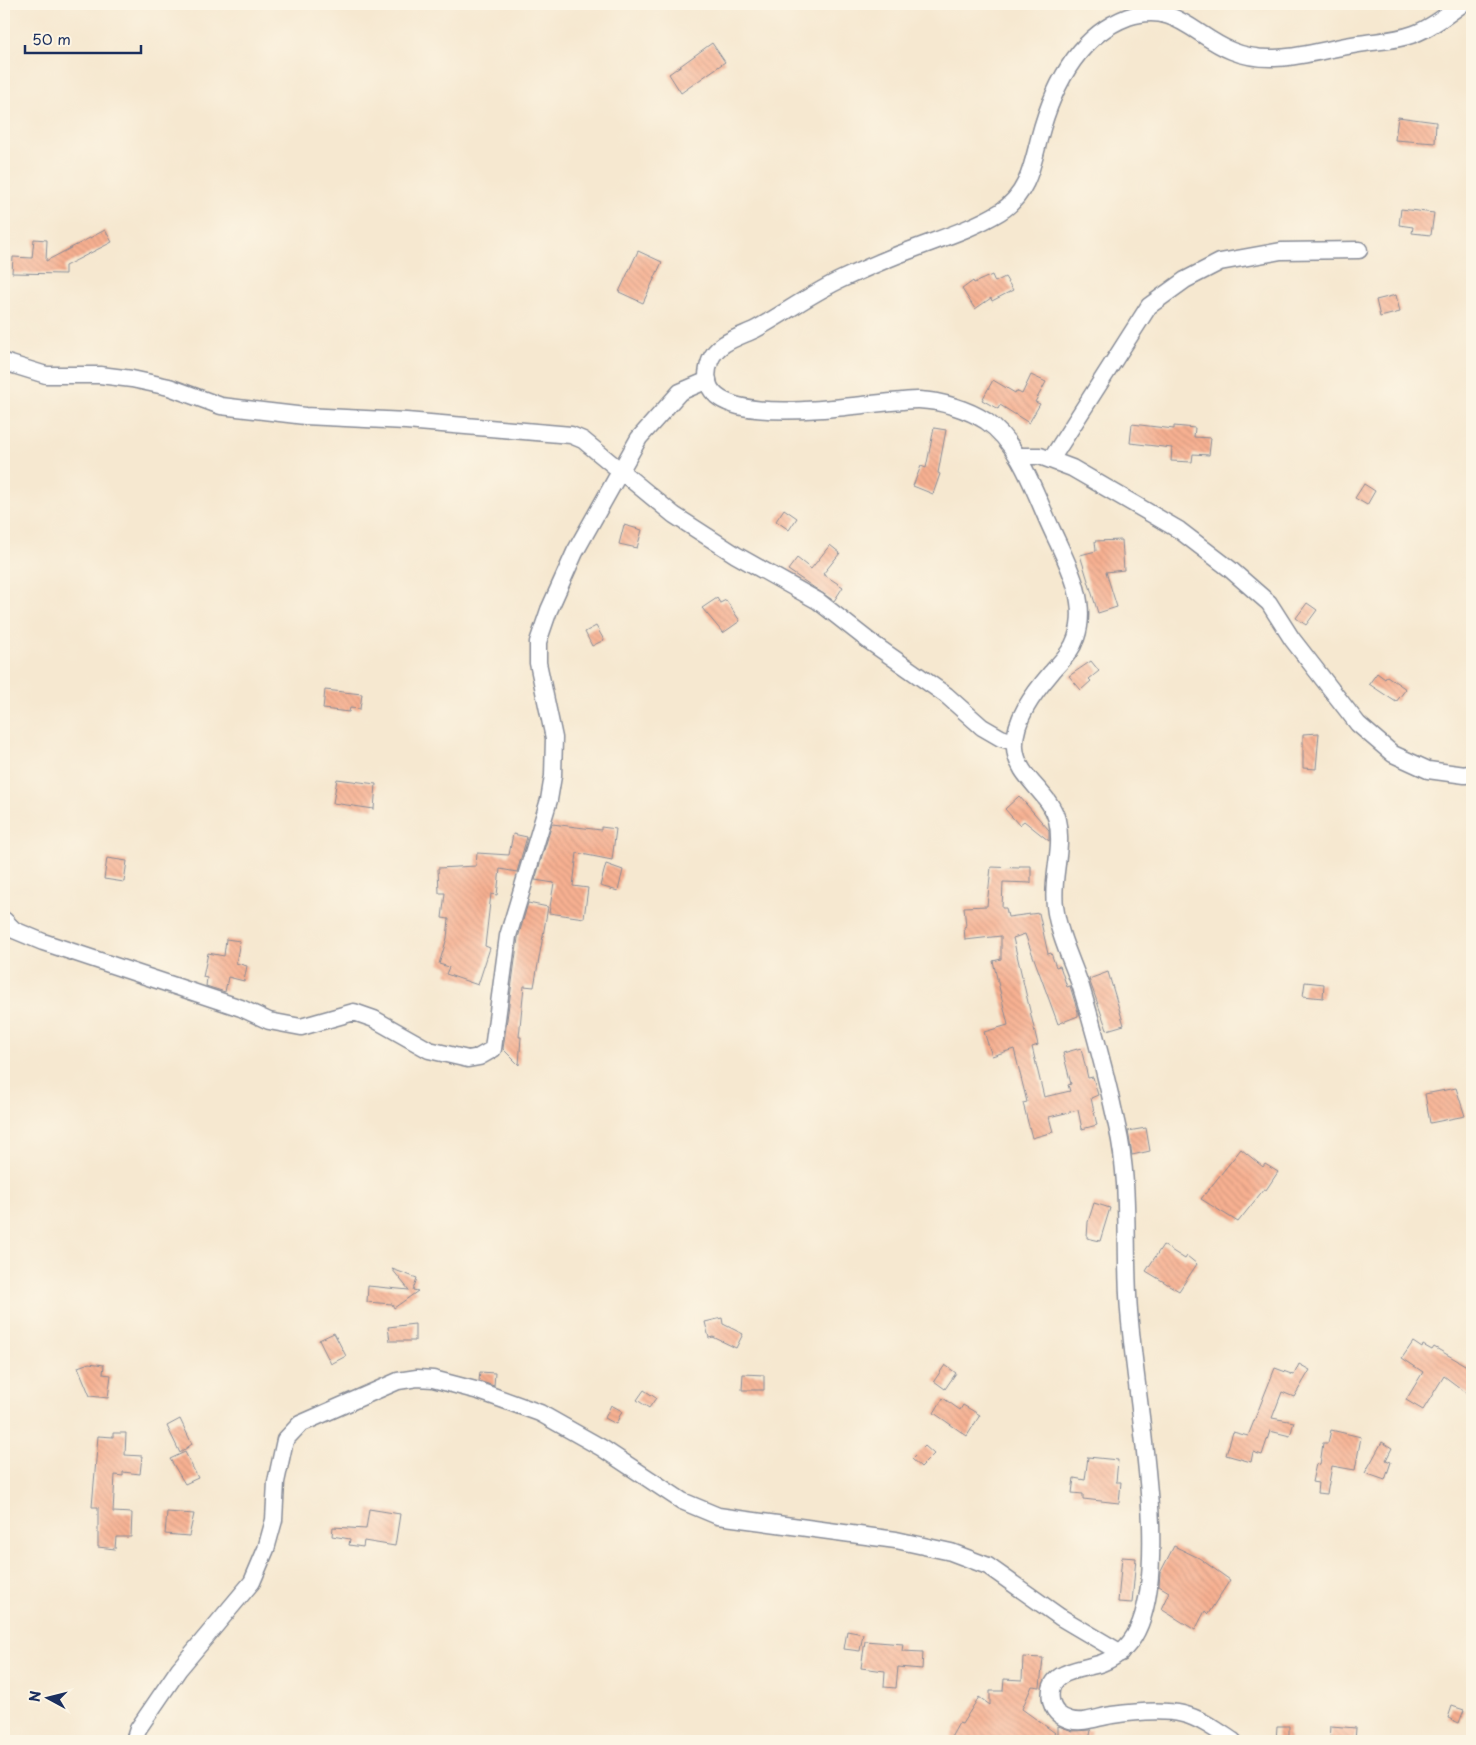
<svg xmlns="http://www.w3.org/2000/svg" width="1476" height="1745" font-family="'Playpen Sans',sans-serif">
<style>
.building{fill:url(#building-back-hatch)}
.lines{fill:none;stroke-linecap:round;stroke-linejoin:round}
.minor-casing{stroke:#888c97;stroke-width:19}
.minor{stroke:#fff;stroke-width:16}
</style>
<defs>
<pattern id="building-back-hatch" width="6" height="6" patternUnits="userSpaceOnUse" patternTransform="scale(1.25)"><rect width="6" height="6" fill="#f7b091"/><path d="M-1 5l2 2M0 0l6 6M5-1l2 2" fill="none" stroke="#d3987f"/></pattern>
</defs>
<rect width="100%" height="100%" fill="#fcf5e5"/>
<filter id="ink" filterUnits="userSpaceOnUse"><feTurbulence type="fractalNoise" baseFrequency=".02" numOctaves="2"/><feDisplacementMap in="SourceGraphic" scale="10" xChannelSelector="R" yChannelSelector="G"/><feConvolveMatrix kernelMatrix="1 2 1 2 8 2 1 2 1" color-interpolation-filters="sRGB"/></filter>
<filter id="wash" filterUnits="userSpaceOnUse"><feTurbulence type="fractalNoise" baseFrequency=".0096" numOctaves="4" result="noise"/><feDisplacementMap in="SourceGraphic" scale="20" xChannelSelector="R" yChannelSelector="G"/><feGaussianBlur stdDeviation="1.12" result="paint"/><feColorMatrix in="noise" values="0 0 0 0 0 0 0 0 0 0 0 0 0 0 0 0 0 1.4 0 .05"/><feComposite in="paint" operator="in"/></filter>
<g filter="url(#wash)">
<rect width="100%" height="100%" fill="#f6e8d0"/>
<g id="blocks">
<g class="building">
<path d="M712,43L725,62L681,93L669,74Z"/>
<path d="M1398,117L1436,122L1435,143L1395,140Z"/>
<path d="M1401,209L1434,213L1431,235L1412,233L1413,227L1399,225Z"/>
<path d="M105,230L112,242L65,266V274L12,273L13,257L32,258L34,239L47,240L46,261Z"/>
<path d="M638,251L662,262L643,303L619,292Z"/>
<path d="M992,275L995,282L1005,277L1013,290L992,301L991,298L975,309L962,289L973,281L974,283Z"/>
<path d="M1396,295L1400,312L1380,317L1376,300Z"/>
<path d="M1031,375L1046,382L1035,402L1040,404L1029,423L1000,405L998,409L982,400L993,380L1015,393L1016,391L1022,394Z"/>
<path d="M1132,424L1174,429V426L1195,428L1194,437L1211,438L1209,455L1193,454L1192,462L1171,461L1172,448L1130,443Z"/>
<path d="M934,428L946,430L938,473L940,474L933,494L913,486L921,466L926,468Z"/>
<path d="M1364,484L1375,491L1367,505L1355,498Z"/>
<path d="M784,509L797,518L789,530L776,521Z"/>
<path d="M624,525L642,530L637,548L619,544Z"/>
<path d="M1122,540L1124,570L1106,572L1117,607L1098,613L1080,555L1096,551L1095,541Z"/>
<path d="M830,545L840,553L823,574L843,587L834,601L788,570L797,558L811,569Z"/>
<path d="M717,598L720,603L726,600L740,621L723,633L702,608Z"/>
<path d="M1307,603L1317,610L1306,625L1296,618Z"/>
<path d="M596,626L604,640L592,646L585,632Z"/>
<path d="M1091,661L1099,671L1089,679L1091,681L1081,690L1069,676Z"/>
<path d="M1377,673L1385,679L1387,676L1406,689L1396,702L1369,684Z"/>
<path d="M325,690L362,694L360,709L350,708L349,712L323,709Z"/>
<path d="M1319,733L1316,769L1303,768V734Z"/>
<path d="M337,779L376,784L374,809L333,803Z"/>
<path d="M1019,796L1049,830V841L1024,821L1019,825L1005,809Z"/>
<path d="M552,824L601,830V827L616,829L612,860L577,853L573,886L588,888L584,918L549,913L554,883L535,880Z"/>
<path d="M513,834L527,837L517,872L500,869L497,895L491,894L485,946L490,948L478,985L446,974L449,967L439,964L447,938L449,919L442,918L445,893H439L438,868L476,866L477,853L509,855Z"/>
<path d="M107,858L127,861L124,882L104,879Z"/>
<path d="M606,864L623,870L618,891L600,886Z"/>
<path d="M1019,866H1031V883L1003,882L1002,908H1006L1008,917L1039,913L1048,954L1051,953L1056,967L1060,966L1067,987L1070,986L1078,1012V1016L1058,1024L1025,934L1013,938L1038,1045L1032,1047L1044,1097L1070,1091L1068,1085L1071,1084L1063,1053L1081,1048L1088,1078L1093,1077L1098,1095L1091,1098L1097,1125L1082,1129L1078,1110L1049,1117L1053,1132L1032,1138L1023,1103L1027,1102L1014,1049L992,1056L984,1032L1008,1025L993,961L1001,959V936L965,940L964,927L966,926L964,907L987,906L991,867L1019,868Z"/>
<path d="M528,903L548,907L534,987L524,986L519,1037H521L519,1065L503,1049L518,938Z"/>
<path d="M226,939L240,941L236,963L247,966L244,981L228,977L225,992L206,986L207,978L203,977L208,953L224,956Z"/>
<path d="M1108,972L1124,1025L1107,1030L1089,979Z"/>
<path d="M1305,982L1324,984L1323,998L1303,996Z"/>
<path d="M1456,1088L1465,1116L1430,1123L1425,1094Z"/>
<path d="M1146,1128L1150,1151L1132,1155L1128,1131Z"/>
<path d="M1241,1149L1263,1167L1265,1164L1278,1172L1266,1190L1264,1189L1238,1222L1201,1199Z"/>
<path d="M1094,1203L1110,1208L1100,1241L1087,1238L1088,1222Z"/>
<path d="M1163,1245L1185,1259L1187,1256L1197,1264L1179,1291L1146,1271Z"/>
<path d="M392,1269L417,1278L413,1290L418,1291L394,1308L392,1304L367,1302L368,1286L409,1290Z"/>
<path d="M722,1318L723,1324L743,1334L736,1348L713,1337L709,1338L705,1322Z"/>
<path d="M415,1324V1341H390L388,1327Z"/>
<path d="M334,1333L346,1356L331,1364L319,1340Z"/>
<path d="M1413,1342L1422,1348L1423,1345L1432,1350L1434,1347L1472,1369V1397L1444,1376L1423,1410L1406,1400L1423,1372L1402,1358Z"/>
<path d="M89,1363L104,1365L103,1374L111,1375L108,1398L90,1396L78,1367Z"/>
<path d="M1299,1364L1310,1370L1294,1397L1282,1392L1272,1418L1294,1422L1290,1436L1270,1431L1262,1455L1253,1452L1251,1462L1226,1455L1233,1432L1248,1436L1275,1368L1294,1375Z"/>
<path d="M945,1365L956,1373L945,1389L934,1381Z"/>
<path d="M480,1372L495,1373L494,1386L479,1381Z"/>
<path d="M743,1374L764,1375V1390H742Z"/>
<path d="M644,1390L656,1398L649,1408L637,1400Z"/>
<path d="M943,1398L960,1410L963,1405L980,1415L967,1436L934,1413Z"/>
<path d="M611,1405L622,1411L616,1424L605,1418Z"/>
<path d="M180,1419L192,1444L180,1453L167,1426Z"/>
<path d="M1331,1430L1361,1437L1355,1470L1332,1466L1327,1494L1317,1493L1318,1483L1312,1482L1316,1464L1320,1465L1323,1443H1328Z"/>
<path d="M113,1433H126L125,1455L142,1456L140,1474L123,1472V1476L115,1475L113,1512L132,1513L131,1537H116L115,1549L98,1547V1507H92L98,1436L113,1437Z"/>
<path d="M1382,1442L1392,1448L1386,1460L1391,1462L1385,1480L1365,1473Z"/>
<path d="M925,1446L934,1454L921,1467L912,1459Z"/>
<path d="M185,1452L198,1478L185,1484L170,1459Z"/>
<path d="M1088,1457L1118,1460L1116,1482H1121L1119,1503L1083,1499V1494L1072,1493L1074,1478L1085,1480Z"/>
<path d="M369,1509L400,1514L395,1546L364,1541L363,1547L349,1545L350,1539L332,1536L333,1527L366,1529Z"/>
<path d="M167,1512L194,1514L189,1536L165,1534Z"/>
<path d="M1174,1546L1199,1558L1230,1580L1208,1614L1205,1611L1195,1630L1161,1609L1169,1592L1159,1586L1160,1573Z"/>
<path d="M1122,1557L1136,1558L1132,1603L1118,1602Z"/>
<path d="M847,1631L863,1634L860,1651L844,1649Z"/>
<path d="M865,1641L903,1644L902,1651L923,1652L922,1669L898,1667L896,1688L884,1687L885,1671L861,1668Z"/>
<path d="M1023,1657L1043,1658L1040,1687L1032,1686L1022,1709L1058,1735V1726L1073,1731L1091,1730L1089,1741H949L959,1723L962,1724L979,1697L990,1705V1691H1003L1004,1679L1022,1680Z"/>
<path d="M1452,1706L1464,1710L1459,1723L1448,1718Z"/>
<path d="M1277,1726H1289V1741H1276Z"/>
<path d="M1331,1726L1356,1728L1355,1741H1330Z"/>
</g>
</g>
</g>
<g filter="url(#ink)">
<use href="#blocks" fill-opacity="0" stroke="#888c97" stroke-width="1"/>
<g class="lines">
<defs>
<g id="minor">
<path d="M4,362L46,375H100L132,379L169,387L221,406L305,416L406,421L571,435L583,440L674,515L736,555L818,601L869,641L946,695L982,727L1001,738L1014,742"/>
<path d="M1018,456H1040L1072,468L1179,530L1230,569L1269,603L1292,639L1358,724L1393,754L1428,770L1465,775L1472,773"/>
<path d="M1052,458L1149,306L1185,280L1220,262L1281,251L1359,250"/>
<path d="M4,920L14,930L43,942L241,1008L269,1021L301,1027L354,1012L374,1019L429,1050L468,1059L479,1057L493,1049L508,936L549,800L553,776L554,738L538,663V642L549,610L575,552L639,438L680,392L708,380"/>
<path d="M134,1741L138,1729L179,1669L252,1582L266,1549L274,1520L276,1482L285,1440L300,1424L398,1381L417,1378L433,1379L479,1391L540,1413L602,1448L682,1501L718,1516L896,1540L951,1552L988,1566L1060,1617L1121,1653"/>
<path d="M1233,1741C1218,1731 1200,1718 1183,1714C1162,1709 1133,1712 1112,1715C1098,1717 1084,1724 1070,1720C1060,1717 1053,1712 1051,1700C1046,1669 1083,1670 1102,1663C1110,1660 1120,1653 1126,1647C1152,1620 1152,1560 1151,1524C1148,1453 1135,1382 1129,1311C1124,1249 1131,1186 1117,1126C1107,1079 1095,1033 1081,987C1072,961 1058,933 1055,906C1051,878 1064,848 1057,820C1050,792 1017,778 1015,748C1013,720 1034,693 1051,673C1060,662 1071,653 1076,638C1089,601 1067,563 1052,530C1035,494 1020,444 986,421C967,409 941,401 919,400C884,398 681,443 710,361C717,342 740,337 756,329C785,313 812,293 842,279C864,269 886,259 908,251C939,239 972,229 1000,212C1027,195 1032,167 1039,139C1052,89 1077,36 1128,17C1175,1 1194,36 1232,51C1273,68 1317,50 1358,44C1377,41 1395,41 1414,34C1432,27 1447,15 1462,4"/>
</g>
</defs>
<use href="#minor" class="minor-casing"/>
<use href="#minor" class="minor"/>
</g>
</g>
<rect width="1476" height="1745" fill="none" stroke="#fcf5e5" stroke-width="20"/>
<g transform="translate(48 1698) rotate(277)" stroke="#fcf5e5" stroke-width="4" paint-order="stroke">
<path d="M0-4L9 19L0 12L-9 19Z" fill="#1b2f5e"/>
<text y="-8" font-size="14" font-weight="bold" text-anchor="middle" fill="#1b2f5e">N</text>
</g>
<path d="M25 45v8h116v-8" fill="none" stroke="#1b2f5e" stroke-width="2.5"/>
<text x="32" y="45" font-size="15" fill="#1b2f5e" stroke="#fcf5e5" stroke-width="4" paint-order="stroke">50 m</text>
</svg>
